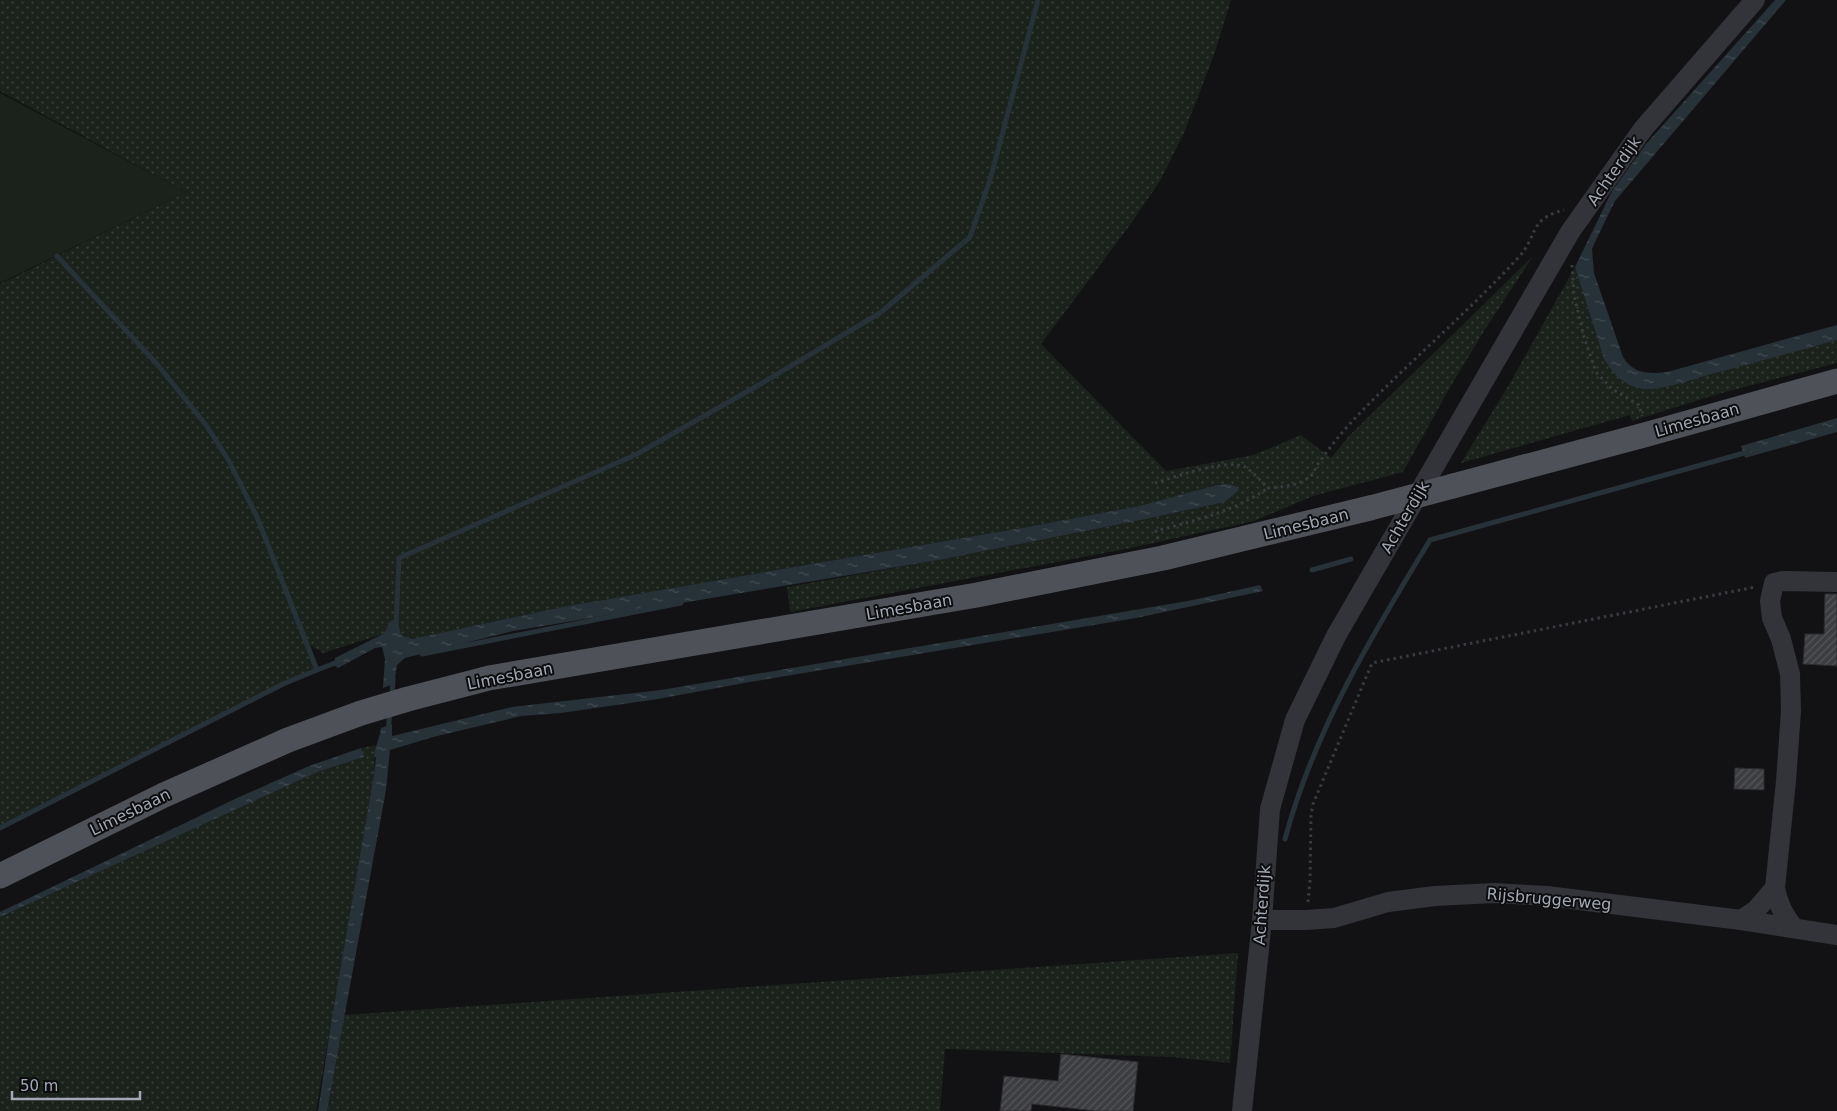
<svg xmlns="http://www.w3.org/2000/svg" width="1837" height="1111" font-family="'DejaVu Sans',sans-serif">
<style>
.grass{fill:url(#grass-dots)}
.green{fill:#1a221b}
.water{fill:url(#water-ripples)}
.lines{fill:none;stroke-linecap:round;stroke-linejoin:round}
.stream{stroke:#273138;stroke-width:5}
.building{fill:url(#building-hatch);stroke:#2c2c30}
.path{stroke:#383b40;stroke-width:3;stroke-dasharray:2.5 4;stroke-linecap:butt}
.minor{stroke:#323439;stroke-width:20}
.major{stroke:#4e5158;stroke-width:25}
.major-bridge{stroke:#4e5158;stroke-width:25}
.labels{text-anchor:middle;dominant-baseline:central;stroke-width:4;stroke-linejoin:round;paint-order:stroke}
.street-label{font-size:16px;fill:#a2a8b5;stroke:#0d0d0e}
</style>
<defs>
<pattern id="grass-dots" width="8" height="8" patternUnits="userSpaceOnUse" patternTransform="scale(1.25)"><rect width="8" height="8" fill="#1a221b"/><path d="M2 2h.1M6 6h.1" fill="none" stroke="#383f3a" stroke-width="1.8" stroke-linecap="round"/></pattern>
<pattern id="water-ripples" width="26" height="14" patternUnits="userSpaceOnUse" patternTransform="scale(1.25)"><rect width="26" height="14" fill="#273138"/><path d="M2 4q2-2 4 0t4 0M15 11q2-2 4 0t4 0" fill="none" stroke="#434c53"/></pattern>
<pattern id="building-hatch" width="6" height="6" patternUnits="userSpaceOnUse" patternTransform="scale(1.25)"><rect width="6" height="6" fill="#3c3d41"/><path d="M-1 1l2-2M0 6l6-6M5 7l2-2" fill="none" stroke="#55565a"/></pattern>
</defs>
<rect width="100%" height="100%" fill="#121214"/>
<g class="grass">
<path d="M0,0H1231L1214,55L1184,133L1160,181L1127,229L1041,344L1166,471L1254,455L1301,435L1331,458L1349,436L1533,256L1484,331L1449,389L1403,472L1313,496L1254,521L1126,549L790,612L787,587L939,560L1141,520L1225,502L1238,490C1233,484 1225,483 1217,485L1139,506L1027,527L562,607L412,639L401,635L398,621L389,622L386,630L383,634L323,653L308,644L317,670L0,829V284L186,192L0,91Z"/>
<path d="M1575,267L1604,359L1646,389L1675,384L1837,340V363L1718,394L1632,421L1630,415L1461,463L1510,383Z"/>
<path d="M377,745C373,753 375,765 374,774L316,1111H0V917L320,771L363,757L361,748Z"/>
<path d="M1238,953L1230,1063L1172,1057L945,1049L940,1111H327L344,1015Z"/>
</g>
<path class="green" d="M0,93L186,192L0,283Z"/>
<g class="water">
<path d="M1775,0H1786L1615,201L1595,242L1592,249L1594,273L1623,357C1633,374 1649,374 1667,372L1837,325V340C1794,352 1751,364 1708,375C1691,380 1662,390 1645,389C1625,387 1614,375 1604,359L1575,267L1612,191L1646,144Z"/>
<path d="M1837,418V432L1745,458L1741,446Z"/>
<path d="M1228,484L1235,486L1239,490L1225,502L1141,520L939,560L513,631L405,658L397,665L394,684L383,688L385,659L382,647L375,648L338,668L335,666V658L383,634L386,630L389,622L393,620L398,621L401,635L412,639L562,607L1027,527L1139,506L1217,485Z"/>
<path d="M1260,585L1263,591L1136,618L744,683L658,699L561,713L521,716L433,737L390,750L386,790L327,1111H318L332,1017L374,774L376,758L374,756C375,746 380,738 381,728L392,724V736L512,707L661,690L1188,601Z"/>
<path d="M361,748L364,757L320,771L0,917V912L237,798L309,766Z"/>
</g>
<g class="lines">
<g class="stream">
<path d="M57,256L157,364L206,425L229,461L257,517L317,670L340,661"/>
<path d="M1312,570L1351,559"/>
<path d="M396,627L399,558L635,455L757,386L880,313L970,237L990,180L1038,0"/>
<path d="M422,654L681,603"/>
<path d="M392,697L393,678"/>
<path d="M388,731L390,713"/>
<path d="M0,828L283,684L317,670"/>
<path d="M1285,839C1314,731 1372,635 1430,540L1748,452"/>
</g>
</g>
<g class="building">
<path d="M1825,594H1837V666L1803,664L1805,634H1824Z"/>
<path d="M1735,768L1764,769V790L1734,789Z"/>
<path d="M1061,1054L1138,1062L1133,1111H1097L1032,1104L1031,1111H1000L1004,1076L1058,1081Z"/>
</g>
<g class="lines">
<g class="path">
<path d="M1572,265L1574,295L1584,337L1596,372L1612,389L1639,405L1642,416"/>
<path d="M1155,483C1175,477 1227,458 1245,467C1253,472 1261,481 1268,488C1281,487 1297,486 1308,478C1314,475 1316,465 1321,460C1332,444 1344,430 1357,416C1409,362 1466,314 1517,259C1539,237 1527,219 1564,210"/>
<path d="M1158,539L1156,531C1196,520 1233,512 1268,488"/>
<path d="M1308,902L1310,881L1311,815L1313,804L1372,663L1755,587"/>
</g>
<g class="minor">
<path d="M1262,920H1306L1334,918L1388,902L1435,896L1494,893L1547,896L1741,920L1837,935"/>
<path d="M1741,920L1756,910L1775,888"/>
<path d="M1794,928C1784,915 1778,905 1775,888L1786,781L1791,711L1790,674L1781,639L1772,618L1770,601L1774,583L1783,581L1837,582"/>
<path d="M1242,1111L1262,920L1270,809L1295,720L1336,636L1570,232L1643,129L1755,0"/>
</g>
<g class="major">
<path d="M1453,486L1648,434L1837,381"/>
<path d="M0,876L164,795L288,740L361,713L408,699L489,678L977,595L1163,558L1370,508"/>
</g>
<path class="major-bridge" d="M1370,508L1453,486"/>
</g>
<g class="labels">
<g class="street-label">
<text transform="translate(1614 171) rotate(-55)">Achterdijk</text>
<text transform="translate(1697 420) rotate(-16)">Limesbaan</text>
<text transform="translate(1405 517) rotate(-60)">Achterdijk</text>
<text transform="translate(1306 524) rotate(-14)">Limesbaan</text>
<text transform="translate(909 607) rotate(-10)">Limesbaan</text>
<text transform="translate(510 676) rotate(-11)">Limesbaan</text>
<text transform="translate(130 812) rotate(-26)">Limesbaan</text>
<text transform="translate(1549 899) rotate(5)">Rijsbruggerweg</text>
<text transform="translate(1262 905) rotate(-86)">Achterdijk</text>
</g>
</g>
<path d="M12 1091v8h128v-8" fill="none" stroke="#a2a8b5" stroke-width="2.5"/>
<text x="20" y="1091" font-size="15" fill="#a2a8b5" stroke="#0d0d0e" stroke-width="4" paint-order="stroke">50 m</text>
</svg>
